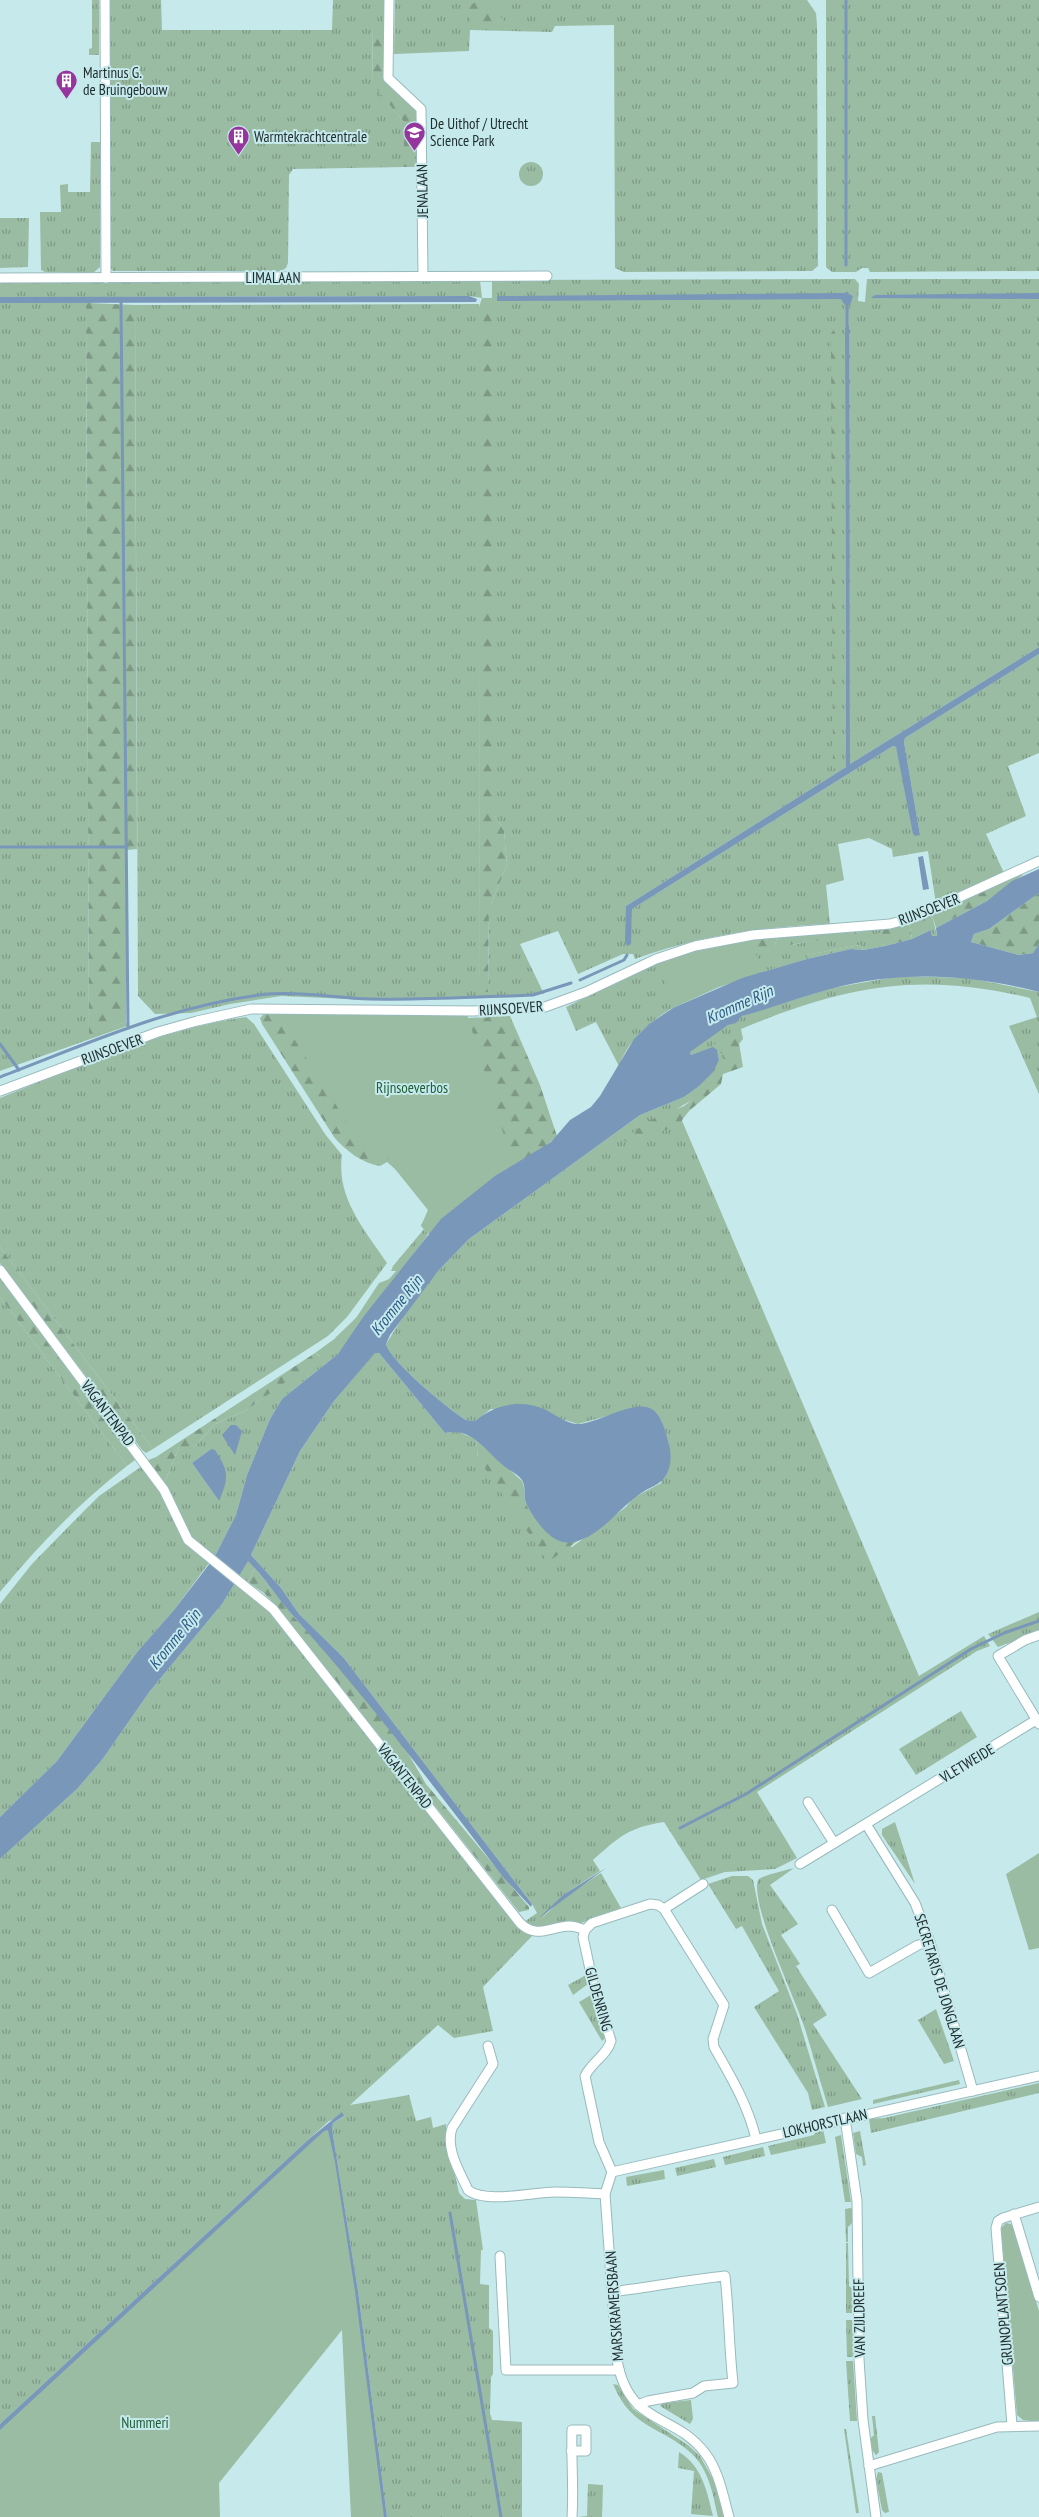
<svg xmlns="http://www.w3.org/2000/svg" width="1039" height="2517" font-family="'PT Sans Narrow',sans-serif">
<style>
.grass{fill:url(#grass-tufts);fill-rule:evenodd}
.forest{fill:url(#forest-firs)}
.park{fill:#9abca3}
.water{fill:#7897b9}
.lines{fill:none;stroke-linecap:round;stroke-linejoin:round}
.stream{stroke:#7897b9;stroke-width:3}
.minor-casing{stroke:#98babc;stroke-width:11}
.minor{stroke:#fff;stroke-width:9}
.labels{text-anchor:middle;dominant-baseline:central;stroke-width:4;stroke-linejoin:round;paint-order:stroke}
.poi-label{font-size:15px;fill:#202e2f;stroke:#c6e9ec;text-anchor:start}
.street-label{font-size:15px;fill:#202e2f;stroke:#c6e9ec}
.park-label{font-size:15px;fill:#1f5e36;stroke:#c6e9ec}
.water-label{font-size:16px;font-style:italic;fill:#2b5886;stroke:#c6e9ec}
</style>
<defs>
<pattern id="grass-tufts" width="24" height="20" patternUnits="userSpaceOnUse" patternTransform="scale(1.25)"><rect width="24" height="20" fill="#9abca3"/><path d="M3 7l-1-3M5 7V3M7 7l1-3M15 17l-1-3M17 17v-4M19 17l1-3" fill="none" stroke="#7d9985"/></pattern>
<pattern id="forest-firs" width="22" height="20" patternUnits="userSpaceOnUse" patternTransform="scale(1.25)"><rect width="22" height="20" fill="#9abca3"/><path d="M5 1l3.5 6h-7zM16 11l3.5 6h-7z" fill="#7d9985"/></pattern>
</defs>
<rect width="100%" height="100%" fill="#c6e9ec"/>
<g class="grass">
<path d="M92,0H99V55H89V49L92,48Z"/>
<path d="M109,0H161L162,30H332L333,0H384V24H372L373,84L404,122V167L293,169L289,175L288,263L286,268L281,271H113L110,267Z"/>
<path d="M395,0H807L816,13L817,25L818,266L812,271L624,272L615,268L614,25L555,26L552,32L470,30L469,51L394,54Z"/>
<path d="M826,0H1039V271L870,272L868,268H862L856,272H832L826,267Z"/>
<path d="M91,142H100V267L93,273L45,272L41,270L40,212H61L60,185L68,184V192H90Z"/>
<circle cx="531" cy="174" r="12"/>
<path d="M0,218H29L28,267L0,268Z"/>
<path d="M855,279L859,284L858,301L865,302L867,279H1039V647L850,764L848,325L845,327L846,767L626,906L631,925L632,909L893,746L896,747L920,835L904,742L905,738L1039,654V753L1008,766L1026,816L986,834L1004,873L936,904L928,851L893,857L892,849L869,838L838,844L844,880L826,885L830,924C760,927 701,935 635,959L633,954H623L578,974L558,931L520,944L544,994L371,1000L281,996L230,1004L191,1013L155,1014L138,996L135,305L479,304L480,992H488L489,909L507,865L504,830L495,816V311L492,298V280Z"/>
<path d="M480,281L482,298L469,296L110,297L86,305L89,1037L126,1021L127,1026L0,1071V282Z"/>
<path d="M932,915L937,936H932L931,930L912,939L909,922Z"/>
<path d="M886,927L874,939L885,946L864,950L860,945L806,955L807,959C747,978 643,999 619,1066L596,1022L576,1031L566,1007L659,962L749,939L775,946L777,936L794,935L791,945Z"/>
<path d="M900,976L969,978L1039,992V1094L1009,1026L1037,1017L1030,998C919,971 844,986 741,1029L743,1039C734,1049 731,1058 725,1069C714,1087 695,1098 677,1109L919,1676L984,1636L990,1646L977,1651L757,1792L797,1858L775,1869L725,1872L701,1880L664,1822C629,1827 619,1837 593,1860L600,1871L563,1895L541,1919L563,1898L601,1873L621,1908L581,1923L533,1928L524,1922L537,1913L532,1904L343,1657L299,1614L281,1588L251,1555L300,1451L334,1401L374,1353H379L445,1433L456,1431L476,1439L478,1458L572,1547L626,1507L633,1498L661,1483L669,1443L661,1420L636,1408L578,1424L565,1420L491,1409L475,1421L466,1420C448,1409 391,1362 386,1344L415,1298L438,1271L469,1239L640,1115L684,1097L698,1087L719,1060L717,1050L713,1048L691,1055L690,1052C700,1042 713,1033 726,1026C733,1022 737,1023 742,1016L832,988Z"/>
<path d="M246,1017L254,1024L325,1134L342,1155C336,1198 365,1230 387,1263L347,1317L328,1336L153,1449L0,1247V1098C79,1066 161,1029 246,1017Z"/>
<path d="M424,1229L428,1234L425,1239L338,1354L282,1399L270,1419L247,1475L236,1515L214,1558L191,1539L164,1484L179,1447H194L215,1424L245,1411L320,1356L315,1353L344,1332L396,1271H391L393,1266ZM211,1449L219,1501L192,1463Z"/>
<path d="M0,1297L127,1466C80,1502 38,1546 0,1592Z"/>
<path d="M142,1466C169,1498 174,1536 209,1563L174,1610L138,1651L57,1761L0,1817V1604L32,1564L77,1518L99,1496Z"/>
<path d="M248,1560L255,1568L248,1582L239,1575Z"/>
<path d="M234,1583L266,1608L521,1929L533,1935L483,1987L493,2031L454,2038L438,2025L350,2105L409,2095L416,2121L431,2117L433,2128L446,2124V2134L459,2193L465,2199L476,2200L483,2250H481L480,2284L489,2285V2328L493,2331V2374L491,2377L490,2413L492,2420L522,2422V2517H387L358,2291L332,2129L333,2123L345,2116L329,2121L309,2139L0,2424V1859L77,1789L102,1760L150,1691L222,1604Z"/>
<path d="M1039,1612V1631L998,1647L988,1634Z"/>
<path d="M961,1711L977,1737L916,1775L899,1749Z"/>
<path d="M895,1822L915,1884L882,1835V1829Z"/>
<path d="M794,1868L770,1885L798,1924L781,1935L800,1964L796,1966L827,2015L813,2024L862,2099L828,2107C820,2081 813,2055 805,2029C796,2000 750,1905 758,1880C760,1876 787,1870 794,1868Z"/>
<path d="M732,1876H748L753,1880L762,1924L797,2014L825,2107L812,2110L808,2093L754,2007L779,1991L742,1926L736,1929L708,1884Z"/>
<path d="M586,1975L588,1984L573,1995L568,1985Z"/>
<path d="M591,1995L606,2037L602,2041L579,2002Z"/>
<path d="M936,2009L954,2061L944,2064L918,2020Z"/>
<path d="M959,2080L960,2084L873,2104V2100Z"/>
<path d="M1039,2083V2093L871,2133L869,2119L884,2118Z"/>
<path d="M823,2129L826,2143L771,2155L768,2146L814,2135L817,2130Z"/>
<path d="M860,2131L866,2165L863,2166L862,2157L856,2154L853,2133Z"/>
<path d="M841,2135L851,2202H845L835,2137Z"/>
<path d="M763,2147L765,2156L725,2165L723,2157Z"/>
<path d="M714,2159L716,2167L677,2176L675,2168Z"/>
<path d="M664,2170L665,2179L627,2186L626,2177Z"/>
<path d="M852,2208V2223L848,2227V2242H846L845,2209Z"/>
<path d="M846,2243H848L849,2286L853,2289V2313H846Z"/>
<path d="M846,2320H853V2357H847Z"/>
<path d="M846,2361H853L857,2421H850Z"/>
<path d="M613,2384L618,2385L633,2409L688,2445L700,2456L714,2481L724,2517H718C713,2495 709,2470 692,2454C662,2426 632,2430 613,2384Z"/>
<path d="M691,2400L693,2419L690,2424L660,2406L663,2403Z"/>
<path d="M872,2416H875L879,2452L876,2455L871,2449L870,2439L874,2435Z"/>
<path d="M844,2429H846L859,2513H856Z"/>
<path d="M679,2452C702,2466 707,2491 713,2516L691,2514L694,2471L678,2468Z"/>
<path d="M878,2472L882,2473L889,2512L885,2513L882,2510L876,2479Z"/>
<path d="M588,2484L603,2485L602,2517H578L587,2516Z"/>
</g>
<g class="forest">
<path d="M479,0H487L509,27L472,26L467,7Z"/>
<path d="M372,24H384L385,79L417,111L418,167H404V122L373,85Z"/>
<path d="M482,298H492L495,304V816L504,830L507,865L489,909L488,992H480L478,310Z"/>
<path d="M88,303L135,305L137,849L127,850L126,1021L89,1038L86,305Z"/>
<path d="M839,320V746L836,768L833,769L831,334Z"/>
<path d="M1018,873L1023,875L987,901L936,928L932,915Z"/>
<path d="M1039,893V944L1033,953L1019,955L971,942L974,934L989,929Z"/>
<path d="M909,922L912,939L885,946L873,939L886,927Z"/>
<path d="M856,932L857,934L790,945L794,935Z"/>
<path d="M777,936L775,947H758L750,939Z"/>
<path d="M860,945L864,950L851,949L807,959L805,955Z"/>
<path d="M265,1013L467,1018L510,1016L540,1085L557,1136C539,1154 516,1162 495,1175C471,1191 446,1212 428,1234L421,1226L428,1210L395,1169L387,1162L380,1166C362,1163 346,1151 334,1137L262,1024L260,1018Z"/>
<path d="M737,1031L743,1067L723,1074L721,1084L689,1111L679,1124L631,1144L623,1140L648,1121L684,1106L713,1083L723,1068L725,1054L706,1049Z"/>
<path d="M0,1247L153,1449L146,1453L142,1450L0,1263Z"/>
<path d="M0,1278L134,1455L135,1460L127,1466L0,1297Z"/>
<path d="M315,1353L321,1357L245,1411L215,1424L194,1447H179L164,1484L146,1461L156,1457Z"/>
<path d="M476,1439L522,1481C526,1489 523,1497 526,1504C533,1522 559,1546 579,1540L548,1562L478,1458Z"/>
<path d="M255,1568L294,1617L336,1662L406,1750L426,1784L529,1907V1910L519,1912L280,1610L264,1593L248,1582Z"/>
</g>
<g class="park">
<path d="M749,939L764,972L719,987L673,1008L659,962L703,948Z"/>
<path d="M277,1012L467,1014L514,1168L431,1236L421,1225L430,1212L387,1157L373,1163Z"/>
<path d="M400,1275L351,1340L335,1338L356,1318L379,1283Z"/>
<path d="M1039,1853V1948L1029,1950L1006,1874Z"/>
<path d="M329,2128L331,2132L352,2258L386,2517H351L342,2330L219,2483L220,2517H0V2426L323,2130Z"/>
<path d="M1006,2223L1011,2224L1014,2230L1039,2311V2422L1023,2420L1017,2415L1001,2228Z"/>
</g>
<g class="water">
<path d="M847,293L853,296L850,305H845L841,299L497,301V296Z"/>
<path d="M1039,293V299L871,298L875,295Z"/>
<path d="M469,296L477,299L476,302L0,303V297Z"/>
<path d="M849,325L850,764L1039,647V654L905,738L904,742L920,835L915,836L913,834L896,747L893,746L632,909L631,944L627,946L625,942L626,906L846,767L845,327Z"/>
<path d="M923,856L929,889L923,890L918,857Z"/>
<path d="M1039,869V893L989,929L974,934L971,942L1019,955L1033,953L1039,944V992C970,974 899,970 830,989C801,997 772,1008 742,1016L736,1023L728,1025L690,1052L691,1055L713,1047L717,1050L719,1060L713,1072L698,1087L684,1097L640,1115L469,1239L438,1271L390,1335L386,1344C391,1362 448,1409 466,1420L475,1421C494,1405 521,1398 546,1410C556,1415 568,1425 580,1424C598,1422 630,1403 646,1407C659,1409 664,1426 667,1437C673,1454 673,1477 654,1486C624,1498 607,1534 574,1542C553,1547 536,1522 527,1505C522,1497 527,1488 522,1480C517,1473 510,1471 504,1466C485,1451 473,1427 445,1433L379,1353H375L334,1401L300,1451L251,1555L281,1588L299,1614L343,1657L532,1904L531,1907L503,1877C436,1789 370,1702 296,1619C279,1601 266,1579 248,1561L222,1604L150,1691L102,1760L77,1789L0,1859V1817L57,1761L138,1651L174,1610L214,1558L236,1515L247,1475L270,1419L282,1399L338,1354L364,1316L441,1219L495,1176L551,1142L570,1120L591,1107L600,1096L634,1039L649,1024L673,1008L742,978L807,959L851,949L864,950L885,946L912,939L931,930L932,936H937L936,928L987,901L1012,881Z"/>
<path d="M231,1425H236L242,1431L235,1455L222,1435Z"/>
<path d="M211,1449L215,1450C229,1472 229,1477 219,1501L192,1463Z"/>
<path d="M606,1868L539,1918L563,1895Z"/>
<path d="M342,2112L344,2116L333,2123L332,2129L358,2291L387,2517H384L355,2291L335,2162L328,2130L324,2131L0,2430V2424L309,2139Z"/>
</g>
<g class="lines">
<g class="stream">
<path d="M846,265V0"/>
<path d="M121,303L128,1028"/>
<path d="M847,326V293"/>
<path d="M0,847H127"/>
<path d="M580,980L624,960L627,955"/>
<path d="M0,1044L19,1070"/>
<path d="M0,1077C87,1044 174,1004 268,994C301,991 336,998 370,999C417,1000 464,997 511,996L533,995L571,983"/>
<path d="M680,1828L746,1794L971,1649L1004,1633L1039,1621"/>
<path d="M450,2213L501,2517"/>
</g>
<defs>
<g id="minor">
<path d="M105,0L106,278"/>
<path d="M389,0L388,78L421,109L423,276"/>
<path d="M0,278L547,276"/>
<path d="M0,1091L158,1032L197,1021L251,1009L473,1011L545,1007L586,992L656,959L695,946L753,935L890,924L916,917L1039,861"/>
<path d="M0,1270L164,1490L188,1540L273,1609L520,1923C536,1939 550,1927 569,1926C574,1926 580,1928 585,1930"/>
<path d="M1039,1724L998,1656L1025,1640L1039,1635"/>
<path d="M808,1802L834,1843"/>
<path d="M866,1824L915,1903L930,1942L973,2091"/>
<path d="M800,1864L1036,1720"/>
<path d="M664,1909L703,1884"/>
<path d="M832,1910L869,1973L918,1945L930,1942"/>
<path d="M488,2046L493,2064L452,2128C445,2149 460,2172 468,2190C485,2204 534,2192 555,2192C572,2192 588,2193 605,2194"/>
<path d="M845,2118L857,2201L859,2359L863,2420L876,2517"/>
<path d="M612,2172L599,2142L585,2076C592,2062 607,2055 611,2041L593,1983L583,1937L585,1930L592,1923L650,1904L658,1905L664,1909L724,2005L713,2039L714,2047C731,2077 748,2105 756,2139"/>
<path d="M612,2172L1039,2076"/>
<path d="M612,2172L605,2194L617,2360C629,2427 674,2412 705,2453C719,2471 723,2496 729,2517"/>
<path d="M1014,2214L1039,2297"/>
<path d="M500,2256L506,2370H619"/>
<path d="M612,2292C650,2287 687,2280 725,2276C729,2312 729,2347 733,2383L704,2386L693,2393L648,2401L638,2405"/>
<path d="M1012,2425L996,2228L998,2221L1003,2218L1039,2207"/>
<path d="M571,2451H586V2430H572C571,2459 574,2488 572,2517"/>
<path d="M869,2466L997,2427L1039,2426"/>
</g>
</defs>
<use href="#minor" class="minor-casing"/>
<use href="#minor" class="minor"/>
</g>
<defs>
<symbol id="building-pin" viewBox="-11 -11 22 30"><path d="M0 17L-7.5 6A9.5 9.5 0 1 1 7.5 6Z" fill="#96359d" stroke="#c6e9ec"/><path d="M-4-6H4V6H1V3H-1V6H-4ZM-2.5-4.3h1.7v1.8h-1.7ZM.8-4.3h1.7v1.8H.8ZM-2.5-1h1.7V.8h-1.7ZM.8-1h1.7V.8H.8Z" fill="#fff"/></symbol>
<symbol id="university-pin" viewBox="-11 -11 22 30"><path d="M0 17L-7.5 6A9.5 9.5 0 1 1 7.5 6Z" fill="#96359d" stroke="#c6e9ec"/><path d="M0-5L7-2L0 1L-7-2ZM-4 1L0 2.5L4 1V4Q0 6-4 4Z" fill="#fff"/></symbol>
</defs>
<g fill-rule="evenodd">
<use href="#building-pin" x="54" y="68" width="25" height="34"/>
<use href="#university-pin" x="402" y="120" width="25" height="34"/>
<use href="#building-pin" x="226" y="124" width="25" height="34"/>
</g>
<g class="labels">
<g class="poi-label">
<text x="83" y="72">Martinus G.<tspan x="83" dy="17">de Bruingebouw</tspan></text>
<text x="430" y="123">De Uithof / Utrecht<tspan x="430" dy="17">Science Park</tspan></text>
<text x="254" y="136">Warmtekrachtcentrale</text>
</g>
<g class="street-label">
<text transform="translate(422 191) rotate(-91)">JENALAAN</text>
<text x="273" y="277">LIMALAAN</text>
<text transform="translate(929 909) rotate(-21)">RIJNSOEVER</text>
<text transform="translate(511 1008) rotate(-4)">RIJNSOEVER</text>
<text transform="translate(112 1049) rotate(-20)">RIJNSOEVER</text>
<text transform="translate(108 1413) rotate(53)">VAGANTENPAD</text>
<text transform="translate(967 1763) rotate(-31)">VLETWEIDE</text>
<text transform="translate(405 1776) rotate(52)">VAGANTENPAD</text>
<text transform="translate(940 1981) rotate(73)">SECRETARIS DE JONGLAAN</text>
<text transform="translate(599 1999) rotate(74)">GILDENRING</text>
<text transform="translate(825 2123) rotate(-13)">LOKHORSTLAAN</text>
<text transform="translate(614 2306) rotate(-94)">MARSKRAMERSBAAN</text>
<text transform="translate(1003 2314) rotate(-95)">GRUNOPLANTSOEN</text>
<text transform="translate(859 2318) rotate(-91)">VAN ZIJLDREEF</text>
</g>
<g class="park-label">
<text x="412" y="1087">Rijnsoeverbos</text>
<text x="145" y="2422">Nummeri</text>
</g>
<g class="water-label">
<text transform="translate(739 1004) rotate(-24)">Kromme Rijn</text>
<text transform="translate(396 1305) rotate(-51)">Kromme Rijn</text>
<text transform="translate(174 1639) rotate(-51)">Kromme Rijn</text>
</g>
</g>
</svg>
